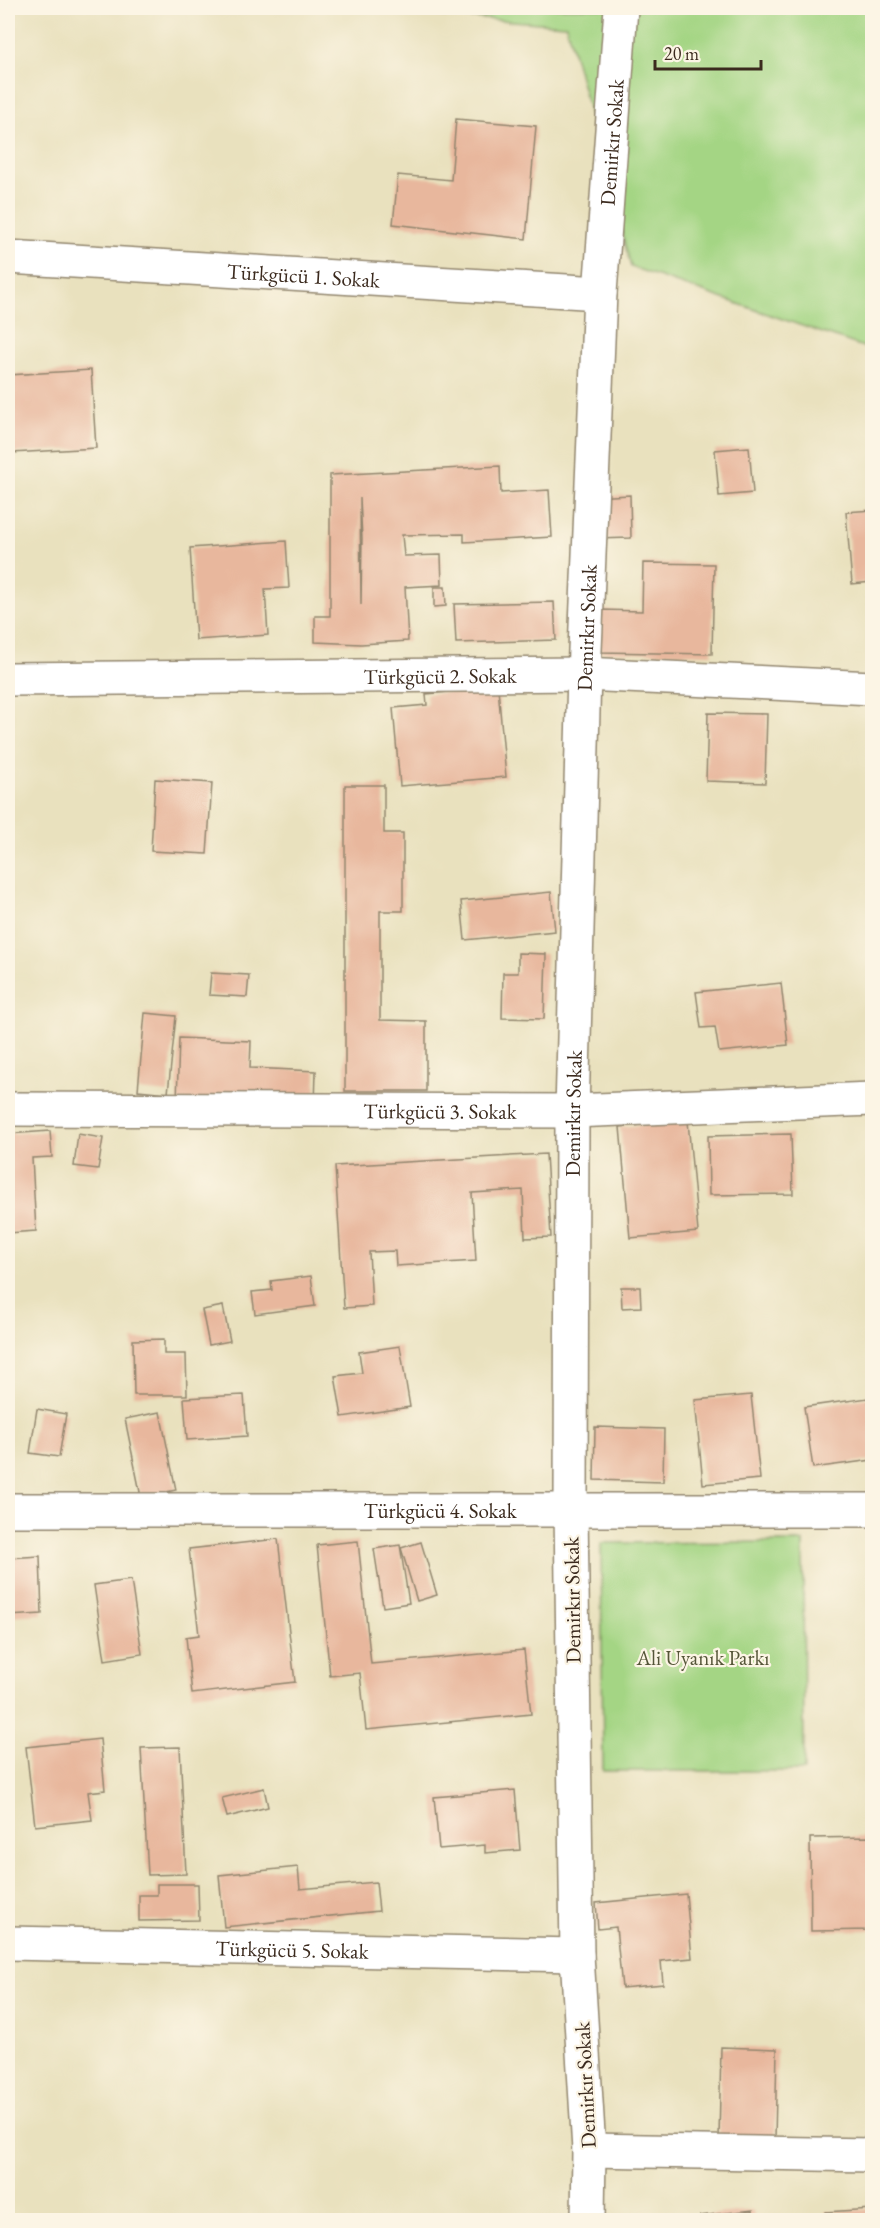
<svg xmlns="http://www.w3.org/2000/svg" width="880" height="2228" font-family="'EB Garamond',serif">
<style>
.green{fill:#a4d584;stroke:#708051;stroke-width:1.5}
.building{fill:#e8b79d;fill-rule:evenodd}
.lines{fill:none;stroke-linecap:round;stroke-linejoin:round}
.street-casing{stroke:#92866e;stroke-width:36}
.street{stroke:#fff;stroke-width:33}
.labels{text-anchor:middle;dominant-baseline:central;stroke-width:4.5;stroke-linejoin:round;paint-order:stroke}
.street-label{font-size:21px;fill:#3b2a1e;stroke:#fcf5e5}
.park-label{font-size:21px;fill:#555538;stroke:#fcf5e5}
</style>
<rect width="100%" height="100%" fill="#fcf5e5"/>
<filter id="ink" filterUnits="userSpaceOnUse"><feTurbulence type="fractalNoise" baseFrequency=".0167" numOctaves="2"/><feDisplacementMap in="SourceGraphic" scale="12" xChannelSelector="R" yChannelSelector="G"/><feConvolveMatrix kernelMatrix="1 2 1 2 8 2 1 2 1" color-interpolation-filters="sRGB"/></filter>
<filter id="wash" filterUnits="userSpaceOnUse"><feTurbulence type="fractalNoise" baseFrequency=".008" numOctaves="4" result="noise"/><feDisplacementMap in="SourceGraphic" scale="24" xChannelSelector="R" yChannelSelector="G"/><feGaussianBlur stdDeviation="1.35" result="paint"/><feColorMatrix in="noise" values="0 0 0 0 0 0 0 0 0 0 0 0 0 0 0 0 0 1.4 0 .05"/><feComposite in="paint" operator="in"/></filter>
<g filter="url(#wash)">
<rect width="100%" height="100%" fill="#e9e1be"/>
<g class="green">
<path d="M339,8H872V350L631,267L566,25Z"/>
<path d="M803,1542L804,1771H603L601,1543Z"/>
</g>
<g id="blocks">
<g class="building">
<path d="M456,119L536,126L526,239L393,224L398,175L451,180Z"/>
<path d="M91,370L96,448L12,453L8,375Z"/>
<path d="M749,447L753,493L719,496L715,450Z"/>
<path d="M500,466L501,493L549,490L552,537L464,542V534L402,535L404,556L441,555L442,585L405,587L408,641L361,644L315,642V616H330V475ZM360,498L362,538L361,605Z"/>
<path d="M630,495L631,538L595,539L593,497Z"/>
<path d="M872,510V582L852,584L846,512Z"/>
<path d="M286,541L289,588L265,589L268,635L196,640L190,548Z"/>
<path d="M643,563L714,564L712,654L600,652V610L642,611Z"/>
<path d="M434,587H445L446,606L434,607Z"/>
<path d="M554,602L556,640L456,643L454,604Z"/>
<path d="M498,688L506,777L400,786L393,708L427,705L426,694Z"/>
<path d="M708,713L767,714L765,783L706,781Z"/>
<path d="M155,779L212,783L207,854L151,851Z"/>
<path d="M345,785H384V833H403V911H380V1020L426,1021V1091H345Z"/>
<path d="M551,892L555,931L465,940L461,901Z"/>
<path d="M518,953L546,954L544,1019L502,1018L503,973H518Z"/>
<path d="M211,973L249,975L247,997L209,995Z"/>
<path d="M781,983L788,1045L719,1052L715,1027L701,1028L696,992Z"/>
<path d="M145,1013L176,1016L168,1093L138,1090Z"/>
<path d="M179,1038L251,1041L250,1068L316,1071L315,1106L177,1101Z"/>
<path d="M688,1121L698,1232L630,1238L620,1127Z"/>
<path d="M50,1131L52,1157L32,1158L36,1231L8,1233V1134Z"/>
<path d="M78,1134L103,1138L98,1169L74,1166Z"/>
<path d="M791,1134L793,1194L709,1195L708,1136Z"/>
<path d="M546,1154L551,1237L525,1238L523,1190L472,1193L476,1261L396,1266L395,1251L369,1252L372,1306L344,1308L335,1166Z"/>
<path d="M311,1276L315,1306L255,1314L252,1292L272,1290L271,1281Z"/>
<path d="M621,1287H640L641,1307L622,1308Z"/>
<path d="M223,1306L230,1341L209,1345L202,1310Z"/>
<path d="M164,1339V1354H186L187,1395H134L133,1340Z"/>
<path d="M400,1346L410,1407L342,1417L335,1376L362,1373L359,1352Z"/>
<path d="M244,1395L247,1436L187,1440L184,1398Z"/>
<path d="M751,1395L760,1479L703,1484L695,1400Z"/>
<path d="M868,1398L872,1431V1460L813,1468L804,1407Z"/>
<path d="M37,1409L66,1414L59,1457L30,1453Z"/>
<path d="M160,1412L176,1490L141,1497L125,1419Z"/>
<path d="M595,1427L664,1429L663,1482L594,1480Z"/>
<path d="M278,1539L295,1682L192,1694L186,1637L199,1635L189,1549Z"/>
<path d="M358,1541L371,1664L524,1650L531,1714L366,1730L360,1673L330,1676L317,1545Z"/>
<path d="M421,1542L437,1595L417,1601L401,1548Z"/>
<path d="M400,1545L409,1603L383,1607L374,1549Z"/>
<path d="M40,1556L42,1614L8,1616V1558Z"/>
<path d="M131,1580L142,1654L105,1660L94,1585Z"/>
<path d="M100,1739L105,1790L88,1792L92,1820L35,1826L26,1747Z"/>
<path d="M180,1747L186,1874L148,1875L141,1748Z"/>
<path d="M264,1788L268,1807L227,1817L222,1798Z"/>
<path d="M515,1790L520,1850L485,1853V1845L439,1849L434,1797Z"/>
<path d="M872,1837V1930L811,1931L810,1838Z"/>
<path d="M298,1867L300,1889L376,1882L379,1911L224,1927L219,1875Z"/>
<path d="M157,1884H198L199,1920L139,1921V1895H157Z"/>
<path d="M686,1894L692,1958L661,1961L663,1984L622,1988L616,1927L598,1929L596,1903Z"/>
<path d="M721,2047L777,2049L775,2140L719,2139Z"/>
<path d="M872,2209V2220H825V2212Z"/>
<path d="M753,2210L754,2220H700V2216Z"/>
</g>
</g>
</g>
<g filter="url(#ink)">
<use href="#blocks" fill-opacity="0" stroke="#92866e" stroke-width="1.5"/>
<g class="lines">
<defs>
<g id="street">
<path id="s1" d="M8,257L600,293"/>
<path id="s2" d="M8,679L584,674L872,688"/>
<path id="s3" d="M8,1109L572,1111L872,1099"/>
<path id="s4" d="M8,1510H872"/>
<path id="s5" d="M8,1943L577,1955"/>
<path d="M589,2150L872,2155"/>
<path id="s6" d="M588,2220L589,2150L577,1955L571,1509L572,1111L584,674L600,293L621,8"/>
</g>
</defs>
<use href="#street" class="street-casing"/>
<use href="#street" class="street"/>
</g>
</g>
<g class="labels">
<g class="street-label">
<text stroke="none"><textPath href="#s6" startOffset="2079">Demirkır Sokak</textPath></text>
<text stroke="none"><textPath href="#s1" startOffset="296">Türkgücü 1. Sokak</textPath></text>
<text stroke="none"><textPath href="#s6" startOffset="1593">Demirkır Sokak</textPath></text>
<text stroke="none"><textPath href="#s2" startOffset="432">Türkgücü 2. Sokak</textPath></text>
<text stroke="none"><textPath href="#s3" startOffset="432">Türkgücü 3. Sokak</textPath></text>
<text stroke="none"><textPath href="#s6" startOffset="1107">Demirkır Sokak</textPath></text>
<text stroke="none"><textPath href="#s4" startOffset="432">Türkgücü 4. Sokak</textPath></text>
<text transform="translate(572 1600) rotate(-91)">Demirkır Sokak</text>
<text stroke="none"><textPath href="#s5" startOffset="284">Türkgücü 5. Sokak</textPath></text>
<text transform="translate(585 2085) rotate(-93)">Demirkır Sokak</text>
</g>
<g class="park-label">
<text x="703" y="1657">Ali Uyanık Parkı</text>
</g>
</g>
<rect width="880" height="2228" fill="none" stroke="#fcf5e5" stroke-width="30"/>
<path d="M655 60v9h106v-9" fill="none" stroke="#3b2a1e" stroke-width="3"/>
<text x="664" y="60" font-size="18" fill="#3b2a1e" stroke="#fcf5e5" stroke-width="4.5" paint-order="stroke">20 m</text>
</svg>
